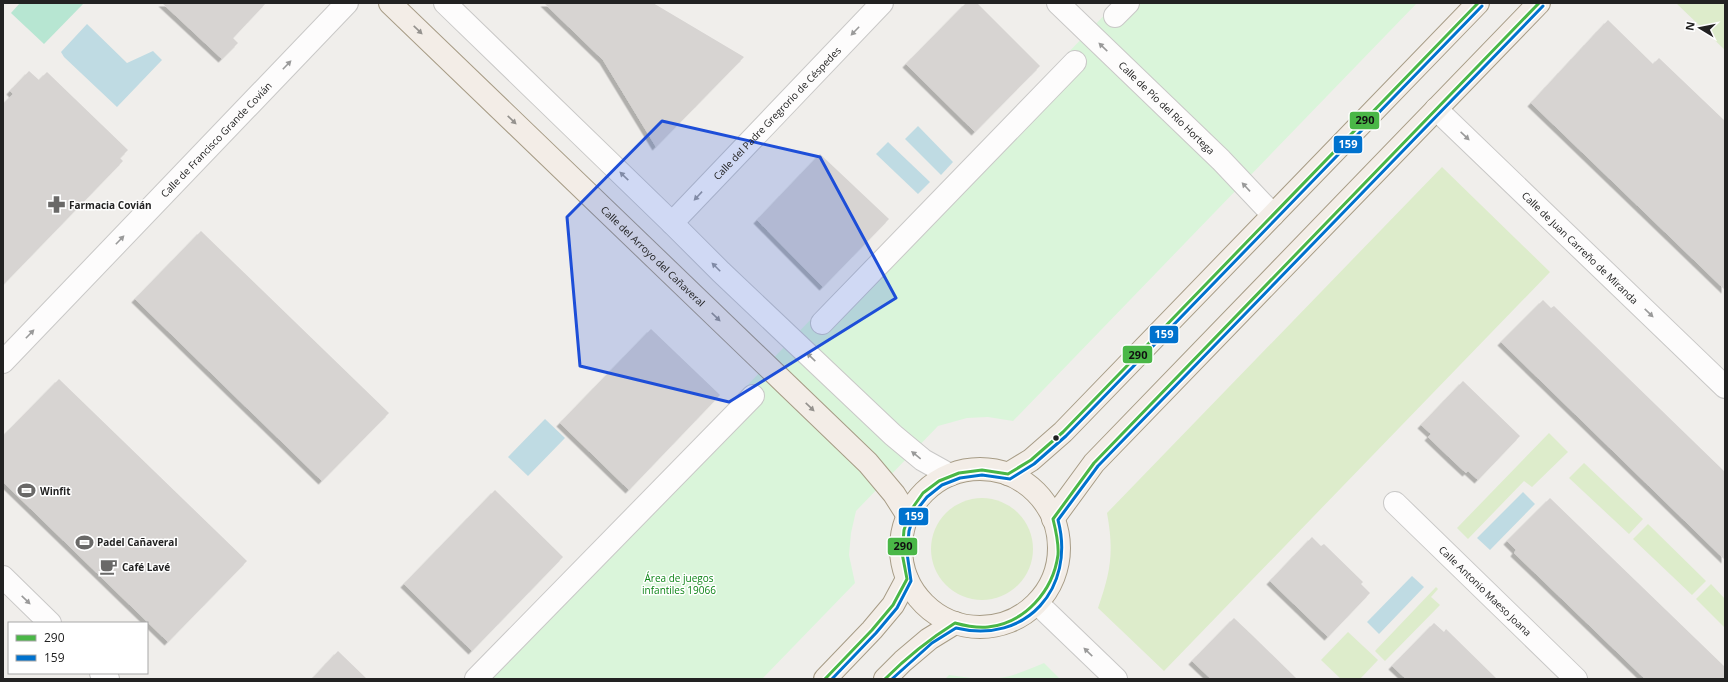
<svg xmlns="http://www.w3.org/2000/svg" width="1728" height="682" font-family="'Open Sans',sans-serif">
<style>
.grass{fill:#ddeccb}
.park{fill:#daf5da}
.pitch{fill:#b7e6d2}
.water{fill:#bfdbe3}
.building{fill:#d7d4d2;filter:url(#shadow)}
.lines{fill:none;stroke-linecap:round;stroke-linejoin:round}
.minor-casing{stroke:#c9c8c7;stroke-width:24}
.major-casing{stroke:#a79c86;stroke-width:24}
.minor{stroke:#fdfcfc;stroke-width:22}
.major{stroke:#f3ede7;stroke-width:22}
.bus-1-casing{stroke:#fff;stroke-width:6}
.bus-2-casing{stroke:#fff;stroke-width:6}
.bus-1{stroke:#4ab747;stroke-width:3}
.bus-2{stroke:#0072ce;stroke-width:3}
.oneway{fill:#95928e}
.oneway2{fill:#9a9a9a}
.marked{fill:#1d4ed8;fill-opacity:0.2;stroke:#1d4ed8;stroke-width:3;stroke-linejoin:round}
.bus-dot{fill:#222;stroke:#fff;stroke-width:1.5}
.labels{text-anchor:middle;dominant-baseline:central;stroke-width:3;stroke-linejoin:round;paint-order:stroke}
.street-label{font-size:10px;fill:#222;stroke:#fff}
.poi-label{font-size:10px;font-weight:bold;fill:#222;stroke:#fff;text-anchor:start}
.park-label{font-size:10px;fill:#0c8416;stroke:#fff}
.line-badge{stroke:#fff;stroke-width:1.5}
.badge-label{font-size:11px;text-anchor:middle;font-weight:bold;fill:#fff}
.pale-badge-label{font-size:11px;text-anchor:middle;font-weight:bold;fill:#111}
</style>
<defs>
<filter id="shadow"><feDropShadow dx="-3.5" dy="3.5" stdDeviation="0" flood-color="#0004"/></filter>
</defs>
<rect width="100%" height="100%" fill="#f0eeeb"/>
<g class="grass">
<path d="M1676,3H1725V50Z"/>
<path d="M1442,167L1550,272L1164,671L1098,608C1111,571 1114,552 1107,513Z"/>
<path d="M1549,433L1568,452L1532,487L1524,481L1468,539L1457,528Z"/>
<path d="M1584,463L1643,519L1629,534L1569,478Z"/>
<circle cx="982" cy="549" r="51"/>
<path d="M1648,524L1706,581L1692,595L1633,539Z"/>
<path d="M1711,584L1725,599V628L1696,599Z"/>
<path d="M1436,587L1438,589L1431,597L1440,605L1385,661L1375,651Z"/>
<path d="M1348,632L1378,660L1360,679H1341L1321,660Z"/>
</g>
<g class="park">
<path d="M1116,3H1417L1013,421L988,417L967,418L938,426L856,511L851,533L849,555L855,583L762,679H464Z"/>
<path d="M1044,663L1060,679H945L949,675C965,677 983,681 999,678C1015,676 1029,669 1044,663Z"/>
</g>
<path class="pitch" d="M20,3H84L44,44L11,13Z"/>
<g class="water">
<path d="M87,24L127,63L153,51L162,60L117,107L64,57L61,52Z"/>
<path d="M918,126L953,162L941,175L905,139Z"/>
<path d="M888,142L930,182L918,194L876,154Z"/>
<path d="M545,419L565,438L528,476L508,457Z"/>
<path d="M1523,492L1535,504L1490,550L1477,538Z"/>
<path d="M1412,576L1424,587L1379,634L1367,622Z"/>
</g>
<g class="building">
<path d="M162,3H266L233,38L238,43L222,59Z"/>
<path d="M544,3H653L744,57L656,147L603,60Z"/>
<path d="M966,3H977L1040,66L975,132L906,64Z"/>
<path d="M1608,20L1653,64L1659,58L1725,121V290L1531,103Z"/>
<path d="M29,71L39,80L47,72L128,150L120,158L123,161L3,285V104L13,94L10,91Z"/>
<path d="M820,154L889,219L823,287L757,220Z"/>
<path d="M201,231L389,413L322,481L135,299Z"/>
<path d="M1543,300L1551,308L1554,306L1725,472V560L1501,342Z"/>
<path d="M651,329L720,395L629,490L560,423Z"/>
<path d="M59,379L247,561L168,642L3,482V436Z"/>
<path d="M1463,381L1520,436L1478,480L1468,471L1466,473L1452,460L1428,437L1431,434L1421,425Z"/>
<path d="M495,490L563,557L472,651L404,584Z"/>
<path d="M1550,498L1725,667V679H1645L1514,553L1516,550L1507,541Z"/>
<path d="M1312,537L1321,546L1324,544L1363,582L1361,584L1370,593L1328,637L1270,581Z"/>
<path d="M1234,618L1253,636L1297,679H1211L1192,661Z"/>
<path d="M1434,623L1444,632L1446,629L1497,679H1406L1392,666Z"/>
<path d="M338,651L367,679H312Z"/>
</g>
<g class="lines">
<defs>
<g id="minor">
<path d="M445,3L672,223L721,272L893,435L923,460L950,475"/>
<path id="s1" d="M1058,3L1221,160L1273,215"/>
<path d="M1115,16L1128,3"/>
<path id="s2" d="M1436,109L1725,387"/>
<path id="s3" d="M672,223L882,3"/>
<path d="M822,323L1075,62"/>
<path id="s4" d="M3,362L347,3"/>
<path id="s5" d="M1395,503L1576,679"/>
<path d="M3,577L50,623"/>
<path d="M1037,603L1116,679"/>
<path d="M101,673L108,679"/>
<path d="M476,679L753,396"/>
</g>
<g id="major">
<path id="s6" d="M390,3L868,463L894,494L908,516"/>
<circle cx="980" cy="548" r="79"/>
<path d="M1008,474L1031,460L1063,432L1478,3"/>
<path d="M1053,519L1094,463L1539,3"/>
<path d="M825,679L872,630L893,605L907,579"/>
<path d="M885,679L903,661L929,639L955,623"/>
</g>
</defs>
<use href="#minor" class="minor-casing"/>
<use href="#major" class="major-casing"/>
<use href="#minor" class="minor"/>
<use href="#major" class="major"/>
<defs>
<g id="bus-1">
<path d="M825,679L872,630L893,605L907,579L902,553L904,530L911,510L923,493L939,481L959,473L982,470L1008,474L1031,460L1063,432L1478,3"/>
<path d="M885,679C908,656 928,640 955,623C966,626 977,628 988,627C1025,623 1053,591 1058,555C1059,543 1056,531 1053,519L1094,463L1539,3"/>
</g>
<g id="bus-2">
<path d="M832,679L876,633L897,608L911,581L907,553L909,531L915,512L927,497L942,485L960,478L982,475L1010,479L1034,464L1066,436L1482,6"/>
<path d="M892,679L932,643L956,628C1026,645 1076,588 1058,520L1098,466L1543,6"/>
</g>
</defs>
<use href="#bus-1" class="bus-1-casing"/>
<use href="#bus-2" class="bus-2-casing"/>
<use href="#bus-1" class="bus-1"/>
<use href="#bus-2" class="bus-2"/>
</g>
<defs><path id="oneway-solid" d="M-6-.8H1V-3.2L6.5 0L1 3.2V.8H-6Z"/></defs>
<g class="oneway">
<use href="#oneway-solid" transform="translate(418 30) rotate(44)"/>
<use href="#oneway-solid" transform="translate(512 120) rotate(44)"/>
<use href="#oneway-solid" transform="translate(716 317) rotate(44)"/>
<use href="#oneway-solid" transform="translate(810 407) rotate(44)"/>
</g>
<g class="oneway2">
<use href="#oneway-solid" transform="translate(855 31) rotate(134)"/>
<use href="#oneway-solid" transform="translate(1103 47) rotate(-136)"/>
<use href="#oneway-solid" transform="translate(287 65) rotate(-46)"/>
<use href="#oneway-solid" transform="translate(1465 136) rotate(43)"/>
<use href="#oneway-solid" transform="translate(624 176) rotate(-136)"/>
<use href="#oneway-solid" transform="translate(1246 187) rotate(-133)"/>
<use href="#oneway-solid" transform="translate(698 196) rotate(133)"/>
<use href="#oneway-solid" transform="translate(120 240) rotate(-46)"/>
<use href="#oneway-solid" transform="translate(716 267) rotate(-135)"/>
<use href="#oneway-solid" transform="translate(1649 313) rotate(44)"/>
<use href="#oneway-solid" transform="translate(30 334) rotate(-46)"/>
<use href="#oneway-solid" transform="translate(811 357) rotate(-136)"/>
<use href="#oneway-solid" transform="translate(916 455) rotate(-141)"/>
<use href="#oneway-solid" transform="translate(26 600) rotate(44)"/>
<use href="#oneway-solid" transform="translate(1088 652) rotate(-136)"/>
</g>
<path class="marked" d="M662,121L820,157L896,298L729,402L580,366L567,217Z"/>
<defs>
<symbol id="pharmacy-bare" viewBox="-9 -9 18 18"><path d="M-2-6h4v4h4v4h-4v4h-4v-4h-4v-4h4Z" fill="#6a6968" stroke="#fff" stroke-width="2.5" paint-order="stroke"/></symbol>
<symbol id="stadium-bare" viewBox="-9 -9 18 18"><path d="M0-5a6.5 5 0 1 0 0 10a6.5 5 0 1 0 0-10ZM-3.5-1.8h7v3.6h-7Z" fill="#6a6968" stroke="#fff" stroke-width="2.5" paint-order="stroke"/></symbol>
<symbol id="cafe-bare" viewBox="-9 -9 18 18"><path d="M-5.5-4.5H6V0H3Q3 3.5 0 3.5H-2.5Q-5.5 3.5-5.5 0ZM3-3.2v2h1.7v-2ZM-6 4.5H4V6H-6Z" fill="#6a6968" stroke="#fff" stroke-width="2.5" paint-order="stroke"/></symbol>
</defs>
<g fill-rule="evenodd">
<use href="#pharmacy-bare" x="44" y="192" width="25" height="25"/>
<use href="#stadium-bare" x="14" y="478" width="25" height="25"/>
<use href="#stadium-bare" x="72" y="530" width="25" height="25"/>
<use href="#cafe-bare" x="96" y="554" width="25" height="25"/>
</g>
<circle class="bus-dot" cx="1056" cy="438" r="3.5"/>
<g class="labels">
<g class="street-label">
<text stroke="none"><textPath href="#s1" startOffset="151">Calle de Pío del Río Hortega</textPath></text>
<text stroke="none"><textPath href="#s3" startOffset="152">Calle del Padre Gregrorio de Céspedes</textPath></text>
<text stroke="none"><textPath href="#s4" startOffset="308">Calle de Francisco Grande Covián</textPath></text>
<text stroke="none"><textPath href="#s2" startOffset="200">Calle de Juan Carreño de Miranda</textPath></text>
<text stroke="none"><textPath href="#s6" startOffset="365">Calle del Arroyo del Cañaveral</textPath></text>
<text stroke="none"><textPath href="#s5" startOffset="126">Calle Antonio Maeso Joana</textPath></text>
</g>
<g class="poi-label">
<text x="69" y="205">Farmacia Covián</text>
<text x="40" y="491">Winfit</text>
<text x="97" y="542">Padel Cañaveral</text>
<text x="122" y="567">Café Lavé</text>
</g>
<g class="park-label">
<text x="679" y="578">Área de juegos<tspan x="679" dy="12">infantiles 19066</tspan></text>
</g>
</g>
<g class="line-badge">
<rect x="1349" y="111" width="31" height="19" rx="4" fill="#4ab747"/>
<rect x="1333" y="135" width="30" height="19" rx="4" fill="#0072ce"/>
<rect x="1149" y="325" width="30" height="19" rx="4" fill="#0072ce"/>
<rect x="1122" y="345" width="31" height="19" rx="4" fill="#4ab747"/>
<rect x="898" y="507" width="31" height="19" rx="4" fill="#0072ce"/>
<rect x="887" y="537" width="31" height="19" rx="4" fill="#4ab747"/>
</g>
<g class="badge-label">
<text x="1348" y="148">159</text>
<text x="1164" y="338">159</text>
<text x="914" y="520">159</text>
</g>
<g class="pale-badge-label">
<text x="1365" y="124">290</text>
<text x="1138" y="359">290</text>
<text x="903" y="550">290</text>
</g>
<rect width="1728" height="682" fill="none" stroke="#222222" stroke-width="8"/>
<rect x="8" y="622" width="140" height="52" fill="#ffffff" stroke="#a7a7a7"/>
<rect x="16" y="635" width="20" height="6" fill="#4ab747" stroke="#a7a7a7"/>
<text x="44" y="642" font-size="12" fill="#222222">290</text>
<rect x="16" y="655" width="20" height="6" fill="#0072ce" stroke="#a7a7a7"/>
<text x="44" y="662" font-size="12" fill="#222222">159</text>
<g transform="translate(1700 28) rotate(280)" stroke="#ffffff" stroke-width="3" paint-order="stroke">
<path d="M0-3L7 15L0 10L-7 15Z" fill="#222222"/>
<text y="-6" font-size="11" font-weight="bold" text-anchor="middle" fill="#222222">N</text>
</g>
</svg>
